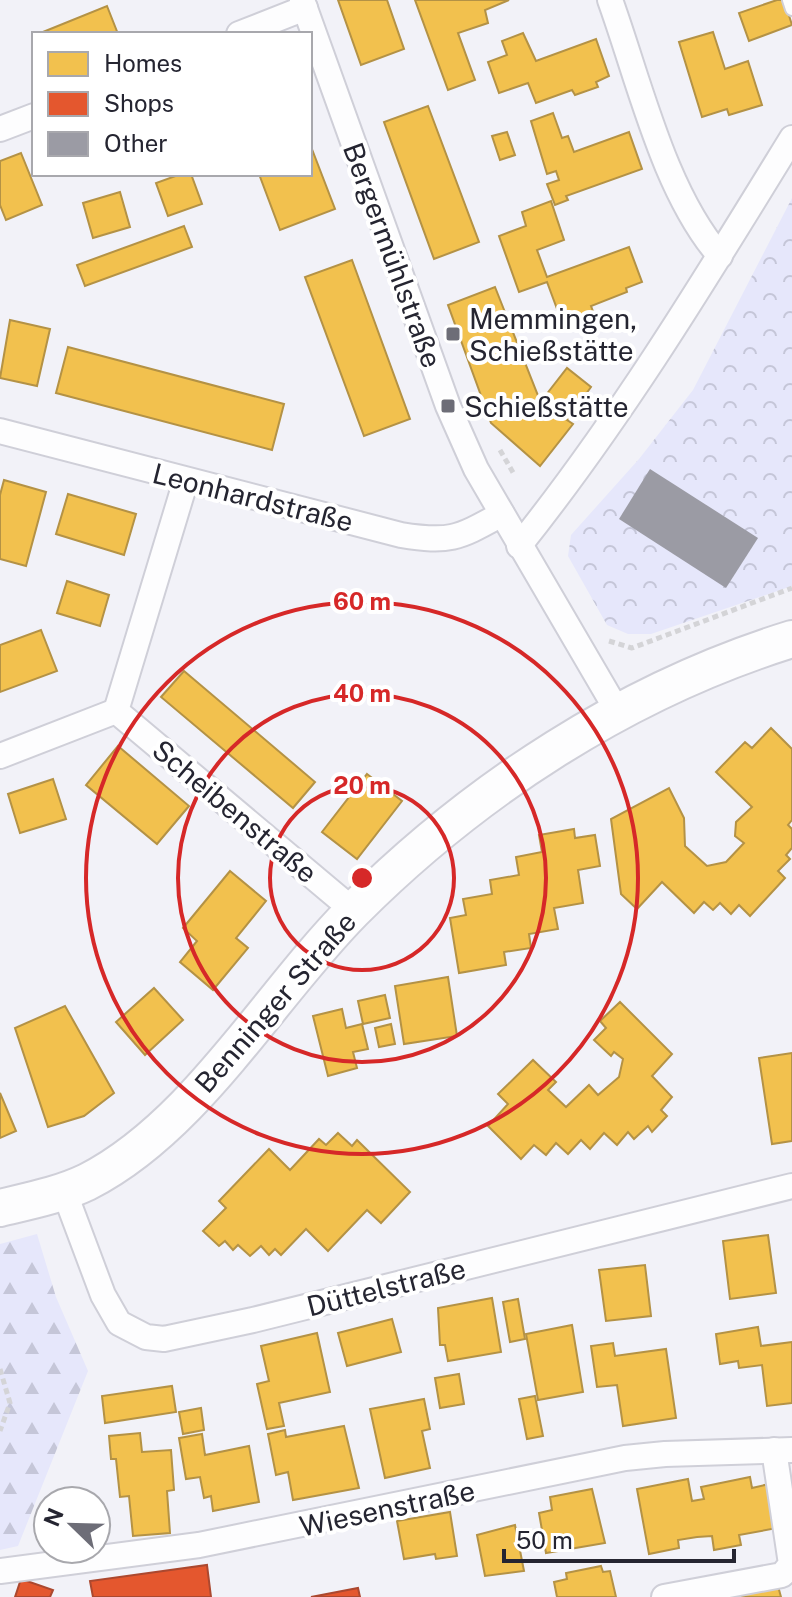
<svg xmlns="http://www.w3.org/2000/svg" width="792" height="1597" font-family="'Public Sans',sans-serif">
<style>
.forest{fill:url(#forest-firs)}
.park{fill:url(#park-crowns)}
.homes{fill:#f2c14e;stroke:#b49245;stroke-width:2}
.shops{fill:#e4572e;stroke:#ab482f;stroke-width:2}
.building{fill:#9b9ba4}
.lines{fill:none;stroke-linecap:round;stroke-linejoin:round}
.lane-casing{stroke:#cfcfd8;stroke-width:16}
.street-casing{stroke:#cfcfd8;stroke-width:28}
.secondary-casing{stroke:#cfcfd8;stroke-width:40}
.path{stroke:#d4d4d7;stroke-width:5;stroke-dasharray:6 4;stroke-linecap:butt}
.lane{stroke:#fdfdfe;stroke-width:12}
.street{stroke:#fdfdfe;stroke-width:24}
.secondary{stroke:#fdfdfe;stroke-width:36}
.ring{fill:none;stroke:#d62828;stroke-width:4}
.poi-dot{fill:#6d6d77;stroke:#fff;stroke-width:3}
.labels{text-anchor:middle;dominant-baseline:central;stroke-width:8;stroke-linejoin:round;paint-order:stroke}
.street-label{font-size:28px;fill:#252531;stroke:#fff}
.poi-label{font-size:28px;fill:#252531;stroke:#fff;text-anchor:start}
.centre{fill:#d62828;stroke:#fff;stroke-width:4}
.ring-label{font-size:24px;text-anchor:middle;font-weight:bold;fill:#d62828;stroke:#fff;stroke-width:8;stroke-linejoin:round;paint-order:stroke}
</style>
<defs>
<pattern id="forest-firs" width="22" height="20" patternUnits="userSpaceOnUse" patternTransform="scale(2)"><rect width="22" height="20" fill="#e6e7fb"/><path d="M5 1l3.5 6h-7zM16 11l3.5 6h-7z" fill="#c5c6d8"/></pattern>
<pattern id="park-crowns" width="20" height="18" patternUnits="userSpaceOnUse" patternTransform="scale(2)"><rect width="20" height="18" fill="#e6e7fb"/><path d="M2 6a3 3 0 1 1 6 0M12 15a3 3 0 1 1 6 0" fill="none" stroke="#c5c6d8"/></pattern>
</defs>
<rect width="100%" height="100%" fill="#f2f2f8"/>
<path class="forest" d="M37,1234L56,1297L88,1371L18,1546L0,1550V1244Z"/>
<path class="park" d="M792,198V586L651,634H628L607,625L568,556L571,535L639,459L693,390Z"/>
<g class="homes">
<path d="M338,0H387L404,49L361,65Z"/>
<path d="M415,0H509L485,10L488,23L458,33L475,80L448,90Z"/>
<path d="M777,0H784L792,25L749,41L739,13Z"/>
<path d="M107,6L118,34H38Z"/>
<path d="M713,32L725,69L748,61L762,105L729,115L727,109L702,117L679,42Z"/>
<path d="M523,33L536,61L596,39L609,76L596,82L598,87L575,95L572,90L536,103L528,83L499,93L488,62L507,55L502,41Z"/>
<path d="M428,106L479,242L434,259L384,122Z"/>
<path d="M553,113L562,138L568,136L574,152L629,132L642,169L566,196L568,200L555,205L547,184L559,180L556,171L547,174L531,121Z"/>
<path d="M507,132L515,155L500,160L492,136Z"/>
<path d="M310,144L335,209L280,230L259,174H310Z"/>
<path d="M21,153L42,205L6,220L0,205V161Z"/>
<path d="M181,174H191L202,204L168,216L156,183Z"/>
<path d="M120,192L130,227L93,238L83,203Z"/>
<path d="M551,201L564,240L537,250L547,277L629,247L642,282L626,288L627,292L591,306L594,314L563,325L547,282L519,292L499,236L526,226L522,212Z"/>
<path d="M184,226L192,247L85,286L77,265Z"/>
<path d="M352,260L410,419L364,436L305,277Z"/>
<path d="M495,287L539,398L542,400L567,368L591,387L567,420L573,424L540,466L491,423L448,305Z"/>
<path d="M10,320L50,329L37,386L0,378Z"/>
<path d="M68,347L284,404L272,450L56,393Z"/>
<path d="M4,480L46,492L26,566L0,559V495Z"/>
<path d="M68,494L136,514L124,555L56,534Z"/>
<path d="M67,581L109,595L100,626L57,613Z"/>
<path d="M41,630L57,671L0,692V645Z"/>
<path d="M184,671L315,782L293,808L161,697Z"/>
<path d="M771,728L792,749V820L788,825L792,829V848L786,855L790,859L778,871L785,878L750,916L739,905L731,914L720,903L713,910L704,902L694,913L662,882L637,909L621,894L611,819L669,788L684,818L685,846L707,866L726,862L744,843L735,836L736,822L752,807L716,772L745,742L752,748Z"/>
<path d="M118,746L189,806L157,844L86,785Z"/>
<path d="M367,774L402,801L357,859L322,832Z"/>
<path d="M53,779L66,819L20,833L8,794Z"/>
<path d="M574,829L575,838L595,835L600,866L578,870L583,903L554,908L558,929L529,934L531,948L504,952L506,965L459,973L450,918L466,915L463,899L492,894L490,880L519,875L516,857L542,852L539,835Z"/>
<path d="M230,871L266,901L236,938L248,948L213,990L180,962L197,941L183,928Z"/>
<path d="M448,977L457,1036L404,1044L395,986Z"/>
<path d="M154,988L183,1020L145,1055L116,1022Z"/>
<path d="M385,995L390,1018L363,1024L358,1001Z"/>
<path d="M620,1002L672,1054L652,1076L672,1097L661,1110L667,1116L652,1132L648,1126L634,1139L628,1132L617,1145L604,1133L590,1149L581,1140L568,1154L556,1143L546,1155L534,1145L521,1159L488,1126L508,1104L498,1094L533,1060L556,1082L548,1090L566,1107L589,1085L598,1095L619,1077L623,1059L614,1052L611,1056L594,1040L606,1028L600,1021Z"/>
<path d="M65,1006L114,1093L84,1116L48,1127L15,1028Z"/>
<path d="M342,1009L346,1028L362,1024L368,1049L353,1052L357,1068L328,1076L313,1016Z"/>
<path d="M391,1024L395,1044L379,1047L375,1028Z"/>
<path d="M792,1053V1141L772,1144L759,1058Z"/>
<path d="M0,1093L16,1131L0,1138Z"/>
<path d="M338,1133L352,1146L357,1140L410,1192L381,1223L367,1210L328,1251L306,1229L281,1255L275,1249L269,1255L261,1246L250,1256L238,1245L233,1250L225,1241L219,1246L203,1231L226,1208L219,1201L269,1149L290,1170L319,1139L326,1145Z"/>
<path d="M768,1235L776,1293L730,1299L723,1241Z"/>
<path d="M645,1265L651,1316L606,1321L599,1270Z"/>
<path d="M492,1298L501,1352L448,1361L445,1345H440L438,1308Z"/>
<path d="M518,1299L525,1339L510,1342L503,1302Z"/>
<path d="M392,1319L401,1352L347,1366L338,1333Z"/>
<path d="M572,1325L583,1392L538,1400L526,1334Z"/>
<path d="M758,1327L761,1346L792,1342V1403L767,1406L762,1365L739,1368L738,1361L720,1364L716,1334Z"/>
<path d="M317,1333L330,1392L279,1403L284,1426L267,1429L257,1384L269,1381L261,1346Z"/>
<path d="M613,1343L615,1356L666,1349L676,1418L623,1426L617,1385L597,1387L591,1346Z"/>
<path d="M459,1374L464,1404L440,1408L435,1378Z"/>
<path d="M172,1386L176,1412L105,1423L102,1396Z"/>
<path d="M535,1396L543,1436L527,1439L519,1399Z"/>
<path d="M424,1399L430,1429L422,1431L430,1468L385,1478L370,1409Z"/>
<path d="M201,1408L204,1430L183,1434L179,1412Z"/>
<path d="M344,1426L359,1488L293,1500L288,1472L276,1475L268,1434L285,1430L286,1437Z"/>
<path d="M140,1433L142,1452L171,1450L174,1490L167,1491L170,1533L133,1536L129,1496L120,1497L116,1459H111L109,1436Z"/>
<path d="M202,1434L205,1455L249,1446L259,1502L213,1511L211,1496L204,1498L200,1477L186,1479L179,1438Z"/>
<path d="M750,1477L752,1488L769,1484L777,1528L739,1535L741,1545L714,1550L712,1536L697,1537L678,1540L679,1548L649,1554L637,1489L688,1479L692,1501L704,1499L701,1487Z"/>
<path d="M592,1489L605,1543L546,1553L539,1513L552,1510L550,1497Z"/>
<path d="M450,1512L457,1556L436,1559L435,1554L404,1559L397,1521Z"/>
<path d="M515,1525L524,1571L485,1576L477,1535Z"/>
<path d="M601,1566L603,1572L610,1571L616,1597H557L554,1582L567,1579L566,1573Z"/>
<path d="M778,1586L781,1597H729Z"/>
</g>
<g class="shops">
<path d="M207,1565L211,1597H93L90,1581Z"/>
<path d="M21,1579L53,1590L50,1597H15Z"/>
<path d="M358,1588L360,1597H311Z"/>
</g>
<path class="building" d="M650,469L758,538L726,588L619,519Z"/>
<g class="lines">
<defs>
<path id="lane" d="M789,0L792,9"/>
<g id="street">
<path d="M302,0L448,406L476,469L618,712"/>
<path d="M610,0C639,80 664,192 720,256"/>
<path d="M239,34L305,8"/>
<path d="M0,129L34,116"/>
<path d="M0,431L401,535C451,543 458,538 502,514"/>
<path d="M186,480L116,711L354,911"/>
<path d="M519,546C622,417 706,278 792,138"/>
<path d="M0,756L116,711"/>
<path d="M64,1191L103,1295L119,1323L146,1337L164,1339L253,1320L792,1186"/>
<path d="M0,1571L199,1545L625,1458L665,1454L792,1450"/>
<path d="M664,1597L782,1575L791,1564L774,1450"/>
</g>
<path id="secondary" d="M0,1208C29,1201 60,1195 87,1182C195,1127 268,997 353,911C475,789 627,690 792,639"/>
</defs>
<use href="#lane" class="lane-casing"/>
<use href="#street" class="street-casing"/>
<use href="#secondary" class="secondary-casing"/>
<g class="path">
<path d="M500,450L515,476"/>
<path d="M609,641L632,648L792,588"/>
<path d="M0,1369L10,1403L0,1431"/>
</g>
<use href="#lane" class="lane"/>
<use href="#street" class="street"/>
<use href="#secondary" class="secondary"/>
</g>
<g class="ring">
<circle cx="362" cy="878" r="92"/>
<circle cx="362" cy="878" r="184"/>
<circle cx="362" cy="878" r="276"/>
</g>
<g class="poi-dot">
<rect x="445" y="326" width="16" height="16" rx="4"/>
<rect x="440" y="398" width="16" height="16" rx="4"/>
</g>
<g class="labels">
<g class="street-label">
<text transform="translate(393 255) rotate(70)">Bergermühlstraße</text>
<text transform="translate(253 497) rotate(14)">Leonhardstraße</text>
<text transform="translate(235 811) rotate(40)">Scheibenstraße</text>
<text transform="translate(275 1002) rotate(-49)">Benninger Straße</text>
<text transform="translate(386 1287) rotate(-14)">Düttelstraße</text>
<text transform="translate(387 1508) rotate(-12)">Wiesenstraße</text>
</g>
<g class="poi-label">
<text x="469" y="318">Memmingen,<tspan x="469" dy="32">Schießstätte</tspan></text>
<text x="464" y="406">Schießstätte</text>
</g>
</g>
<circle cx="362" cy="878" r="12" class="centre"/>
<g class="ring-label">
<text x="362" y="610">60 m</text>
<text x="362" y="702">40 m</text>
<text x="362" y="794">20 m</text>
</g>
<rect x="32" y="32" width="280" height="144" fill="#ffffff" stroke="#a8a8ad" stroke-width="2"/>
<rect x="48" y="52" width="40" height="24" fill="#f2c14e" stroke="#a8a8ad" stroke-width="2"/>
<text x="104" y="72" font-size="24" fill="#252531">Homes</text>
<rect x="48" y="92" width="40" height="24" fill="#e4572e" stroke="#a8a8ad" stroke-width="2"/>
<text x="104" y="112" font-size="24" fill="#252531">Shops</text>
<rect x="48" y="132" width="40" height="24" fill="#9b9ba4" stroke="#a8a8ad" stroke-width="2"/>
<text x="104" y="152" font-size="24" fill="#252531">Other</text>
<g transform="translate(72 1525) rotate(293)"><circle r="38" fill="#ffffff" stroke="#a8a8ad" stroke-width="2"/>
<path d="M0-6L14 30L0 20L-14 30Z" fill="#6d6d77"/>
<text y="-12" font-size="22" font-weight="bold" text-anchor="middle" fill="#252531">N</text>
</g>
<path d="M504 1549v12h230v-12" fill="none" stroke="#252531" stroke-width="4"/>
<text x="516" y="1549" font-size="24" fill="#252531" stroke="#ffffff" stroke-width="6" paint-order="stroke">50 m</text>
</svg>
